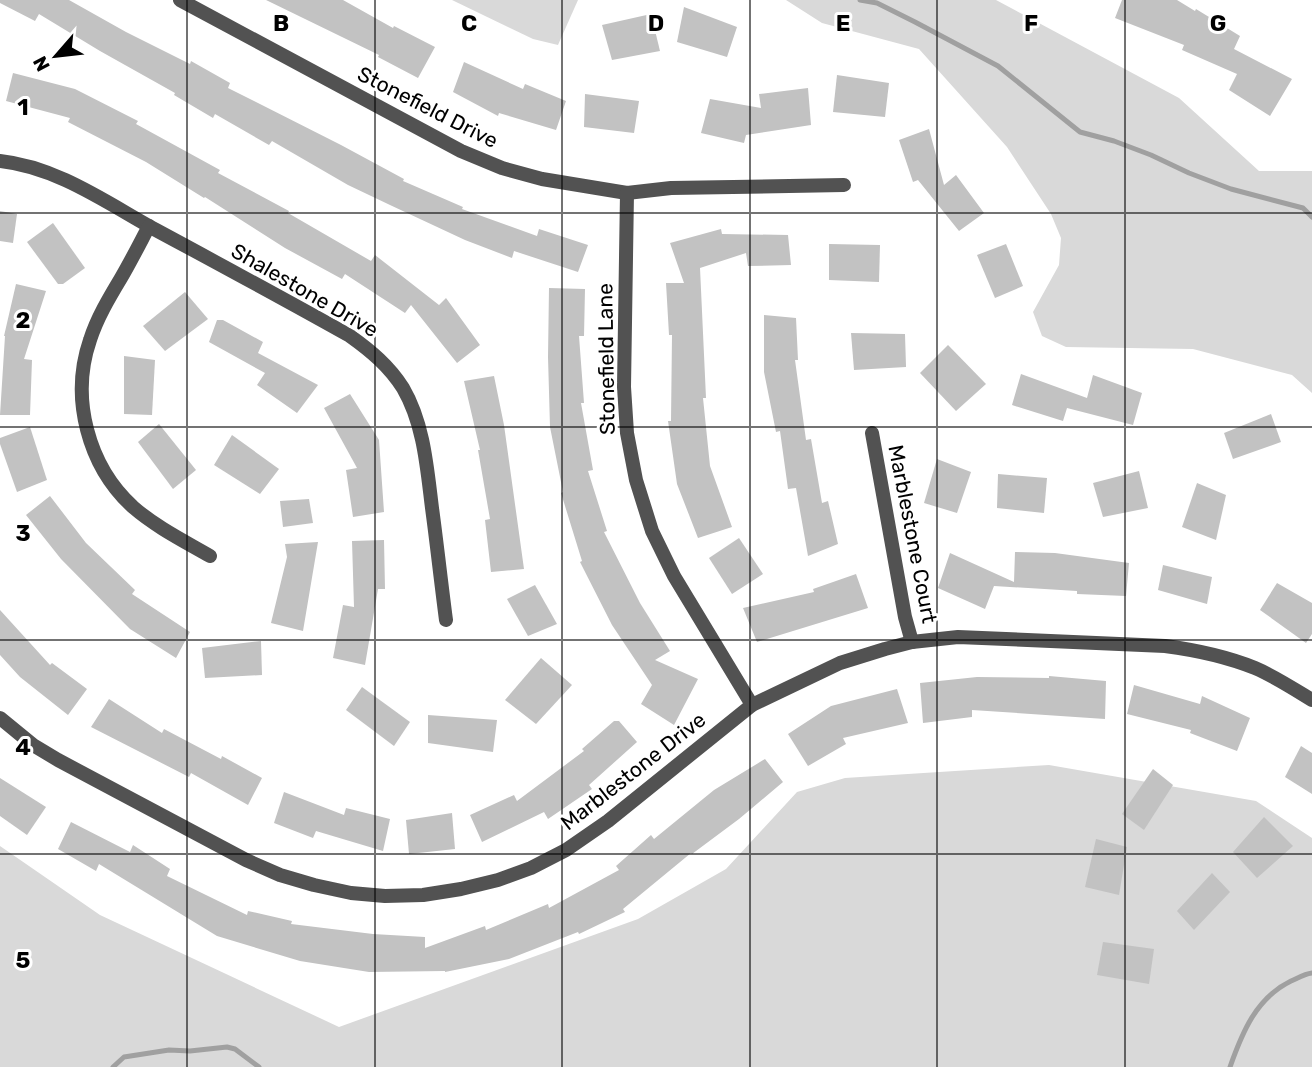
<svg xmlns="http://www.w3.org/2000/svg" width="1312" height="1067" font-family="Rubik,sans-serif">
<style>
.green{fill:#d9d9d9}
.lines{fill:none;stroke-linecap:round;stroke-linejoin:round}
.stream{stroke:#a0a0a0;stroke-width:5}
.building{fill:#c2c2c2}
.minor{stroke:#525252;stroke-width:14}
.grid{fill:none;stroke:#000;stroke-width:2;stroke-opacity:0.55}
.labels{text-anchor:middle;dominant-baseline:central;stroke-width:6;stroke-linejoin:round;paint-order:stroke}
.street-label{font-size:21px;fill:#000;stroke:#fff}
.grid-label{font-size:23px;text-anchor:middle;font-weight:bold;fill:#000;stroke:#fff;stroke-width:6;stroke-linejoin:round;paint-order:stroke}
</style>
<rect width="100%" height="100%" fill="#fff"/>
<g class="green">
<path d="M452,0H578L558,45L533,39Z"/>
<path d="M786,0H996L1179,98L1259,171H1312V393L1292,375L1193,349L1066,347L1042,336L1033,312L1059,265L1061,238L1051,214L1007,147L919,49L822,23Z"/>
<path d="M1049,765L1256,801L1312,838V1067H0V846L100,915L339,1027L638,919L726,869L797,792L845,778Z"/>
</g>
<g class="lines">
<g class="stream">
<path d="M860,0L877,3L915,22L998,66L1080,132L1114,141L1151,155L1189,173L1231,189L1303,208L1312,217"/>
<path d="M113,1067L124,1057L169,1050L190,1051L227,1047L235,1049L259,1067"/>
<path d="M1230,1067C1242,1033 1256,998 1291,981C1298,978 1304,974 1312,973"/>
</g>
</g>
<g class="building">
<path d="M0,0H69L126,32L190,64L191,61L230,83L228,88L341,145L404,179L403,181L463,207L462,209L537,236L539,229L588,245L578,272L514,251L512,258L465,240L390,205L348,185L272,141L269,145L215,114L213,118L174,95L175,93L100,51L39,14L35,21L0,3Z"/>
<path d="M266,0H343L393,28L394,26L435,47L418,78L378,57L379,55Z"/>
<path d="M1122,0H1177L1195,11L1196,9L1240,36L1234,49L1292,79L1270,116L1229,90L1237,74L1182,50L1184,45L1115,18Z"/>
<path d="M684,7L737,27L727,57L677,42Z"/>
<path d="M651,14L660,51L612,60L602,25Z"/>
<path d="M464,62L523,89L525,84L566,101L556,130L499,113L498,116L453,92Z"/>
<path d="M13,73L75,89L138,121L136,124L220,170L218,173L289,211L288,213L371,261L375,255L439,305L446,298L480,345L457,363L411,305L405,313L345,274L342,279L285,248L205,197L204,198L146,162L68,122L70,118L6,101Z"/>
<path d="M837,75L889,83L885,117L833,112Z"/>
<path d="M808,88L811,125L746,135L744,143L701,133L710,99L761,108L759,94Z"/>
<path d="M585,94L639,101L634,133L584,127Z"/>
<path d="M929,129L944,185L956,175L984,213L959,231L918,180L913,182L899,140Z"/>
<path d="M0,211L17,214L13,243L0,241Z"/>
<path d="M53,223L85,268L63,284H58L27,242Z"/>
<path d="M721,229L722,234L788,235L791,265L748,266L746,253L700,268L706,398H703L710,466L732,527L698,538L677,484L668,421H671L672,335H669L666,283H684L670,243Z"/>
<path d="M829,244L880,245L879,282L829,280Z"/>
<path d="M1006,244L1023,286L995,298L977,255Z"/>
<path d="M16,284L46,291L24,359L32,360L30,415H0L5,336H4Z"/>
<path d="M549,288L585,289L584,336H579L584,403H581L593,470L588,471L607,531L604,532L640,603L670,651L655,660L698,679L674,725L641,704L652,685L612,625L580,562L582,561L561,493L563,492L550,427L548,357Z"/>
<path d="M185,292L208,319L165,351L143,326Z"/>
<path d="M764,315L796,318L798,360H795L806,440L811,439L822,503L828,501L838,544L808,556L796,488L788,489L780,431L776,432L764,372Z"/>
<path d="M217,320H223L263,342L258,353L318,385L297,413L257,385L265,373L209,342Z"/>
<path d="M851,333L905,334L906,367L854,370Z"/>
<path d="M948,345L986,384L956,411L920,373Z"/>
<path d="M124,356L155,360L152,415L124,414Z"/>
<path d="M1021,374L1087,398L1093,375L1142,393L1133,425L1067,408L1063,421L1012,405Z"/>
<path d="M494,376L504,425L524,569L491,572L485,520L490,519L478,450H480L464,381Z"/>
<path d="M350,394L379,440L384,512L353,517L346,470L357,468L324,408Z"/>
<path d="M1271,414L1281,442L1233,459L1224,433Z"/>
<path d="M159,424L196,470L173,489L138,442Z"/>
<path d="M30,427L47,480L17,492L0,444V438Z"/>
<path d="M232,435L279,469L260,494L214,465Z"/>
<path d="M937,459L971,472L957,513L924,503Z"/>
<path d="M1139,471L1148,508L1103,517L1093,483Z"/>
<path d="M998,474L1047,478L1044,513L997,508Z"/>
<path d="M1197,483L1226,495L1216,540L1182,527Z"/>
<path d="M50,496L86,543L135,590L132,594L190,632L176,658L130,629L61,559L26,515Z"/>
<path d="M309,499L313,523L283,527L280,501Z"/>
<path d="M739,538L763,574L732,594L709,558Z"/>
<path d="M384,540L385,589H378L365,665L333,658L343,605L354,607L352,541Z"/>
<path d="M318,542L303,631L271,623L287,557L285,544Z"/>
<path d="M1015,552L1055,553L1129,563L1126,596L1077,594V591L994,586L985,609L938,588L950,553L1014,582Z"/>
<path d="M1163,565L1212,577L1207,604L1158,590Z"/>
<path d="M856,574L868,608L757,642L743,608L814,592L813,589Z"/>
<path d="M1277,583L1312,603V634L1306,643L1260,610Z"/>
<path d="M535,585L557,624L528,636L507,599Z"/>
<path d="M0,610L50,665L52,663L87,689L68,715L20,677L0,655Z"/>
<path d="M261,641L262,675L205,678L202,648Z"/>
<path d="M541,658L572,685L536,724L505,700Z"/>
<path d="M1049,676L1106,681L1105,719L972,710V717L923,723L920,683L977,677L1049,678Z"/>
<path d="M1134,685L1200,704L1202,696L1250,718L1237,751L1190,733L1191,730L1127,714Z"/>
<path d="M362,687L410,722L394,746L346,710Z"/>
<path d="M897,689L908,723L843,738L846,744L808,766L788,734L831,706Z"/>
<path d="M109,699L162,733L164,729L221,759L222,756L262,778L248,805L191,773L189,777L91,727Z"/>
<path d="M428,715L497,720L493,752L428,743Z"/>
<path d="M614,721H619L637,742L589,785L592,789L548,819L544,812L482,842L470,815L514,795L517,801L584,751L582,749Z"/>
<path d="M1301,746L1312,753V794L1285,777Z"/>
<path d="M765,759L783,782L739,819L692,854L691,853L623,909L625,912L579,934L578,932L509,959L445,972V971L369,972L300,961L217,936L99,864L96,871L58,849L71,822L130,852L133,845L170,869L167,876L247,915L248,911L292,921L291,924L373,934L425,937V948L485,926L486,930L548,904L549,908L619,870L616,866L651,835L654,839L714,790Z"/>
<path d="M1153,769L1173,785L1144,830L1122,814Z"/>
<path d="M0,778L46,807L27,835L0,816Z"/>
<path d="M284,792L344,815L346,808L390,819L383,851L316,831L313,838L274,823Z"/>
<path d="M452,813L455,849L409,854L406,820Z"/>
<path d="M1264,817L1293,846L1257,878L1233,852Z"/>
<path d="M1096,839L1127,847L1119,895L1085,887Z"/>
<path d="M1212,873L1230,892L1194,930L1177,911Z"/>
<path d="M1103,942L1154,949L1149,984L1097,975Z"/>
</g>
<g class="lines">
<g class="minor">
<path d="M180,0L461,151L502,168L542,179L627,193L671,188L844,185"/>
<path d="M0,161C57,167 107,203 156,230C221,265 286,300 350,336C371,351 389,366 403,388C424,424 427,468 432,508C437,545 441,582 446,620"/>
<path d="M627,193L624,387L627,433L636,480L652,531L674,576L752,705"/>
<path d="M149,226C140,243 131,261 121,278C109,298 97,318 90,340C70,398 88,466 133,507C156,527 184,541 210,556"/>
<path d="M872,433L905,617L912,642"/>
<path d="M0,718L33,745L58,760L246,860L280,875L314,885L351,893L385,896L423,895L461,889L498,880L531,868L566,850L608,821L752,705L840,663L885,649L912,642L958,637L1165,646C1196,650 1225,656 1255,668C1274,676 1294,689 1312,700"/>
</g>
</g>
<path class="grid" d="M187,0V1067M375,0V1067M562,0V1067M750,0V1067M937,0V1067M1125,0V1067M0,213H1312M0,427H1312M0,640H1312M0,854H1312"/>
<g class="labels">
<g class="street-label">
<text transform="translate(428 107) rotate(27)">Stonefield Drive</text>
<text transform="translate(305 290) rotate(30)">Shalestone Drive</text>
<text transform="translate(606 359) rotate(-91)">Stonefield Lane</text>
<text transform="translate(913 534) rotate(79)">Marblestone Court</text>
<text transform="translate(633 771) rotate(-38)">Marblestone Drive</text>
</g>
</g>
<g class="grid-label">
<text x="281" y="31">B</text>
<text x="469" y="31">C</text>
<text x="656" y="31">D</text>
<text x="843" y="31">E</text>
<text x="1031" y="31">F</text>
<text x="1218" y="31">G</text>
<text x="23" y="115">1</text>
<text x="23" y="328">2</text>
<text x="23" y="541">3</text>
<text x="23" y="755">4</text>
<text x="23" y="968">5</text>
</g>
<g transform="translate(56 56) rotate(242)" stroke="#ffffff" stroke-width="5" paint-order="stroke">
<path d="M0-5L12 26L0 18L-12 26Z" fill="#000000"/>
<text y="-10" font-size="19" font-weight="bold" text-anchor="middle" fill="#000000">N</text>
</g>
</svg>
